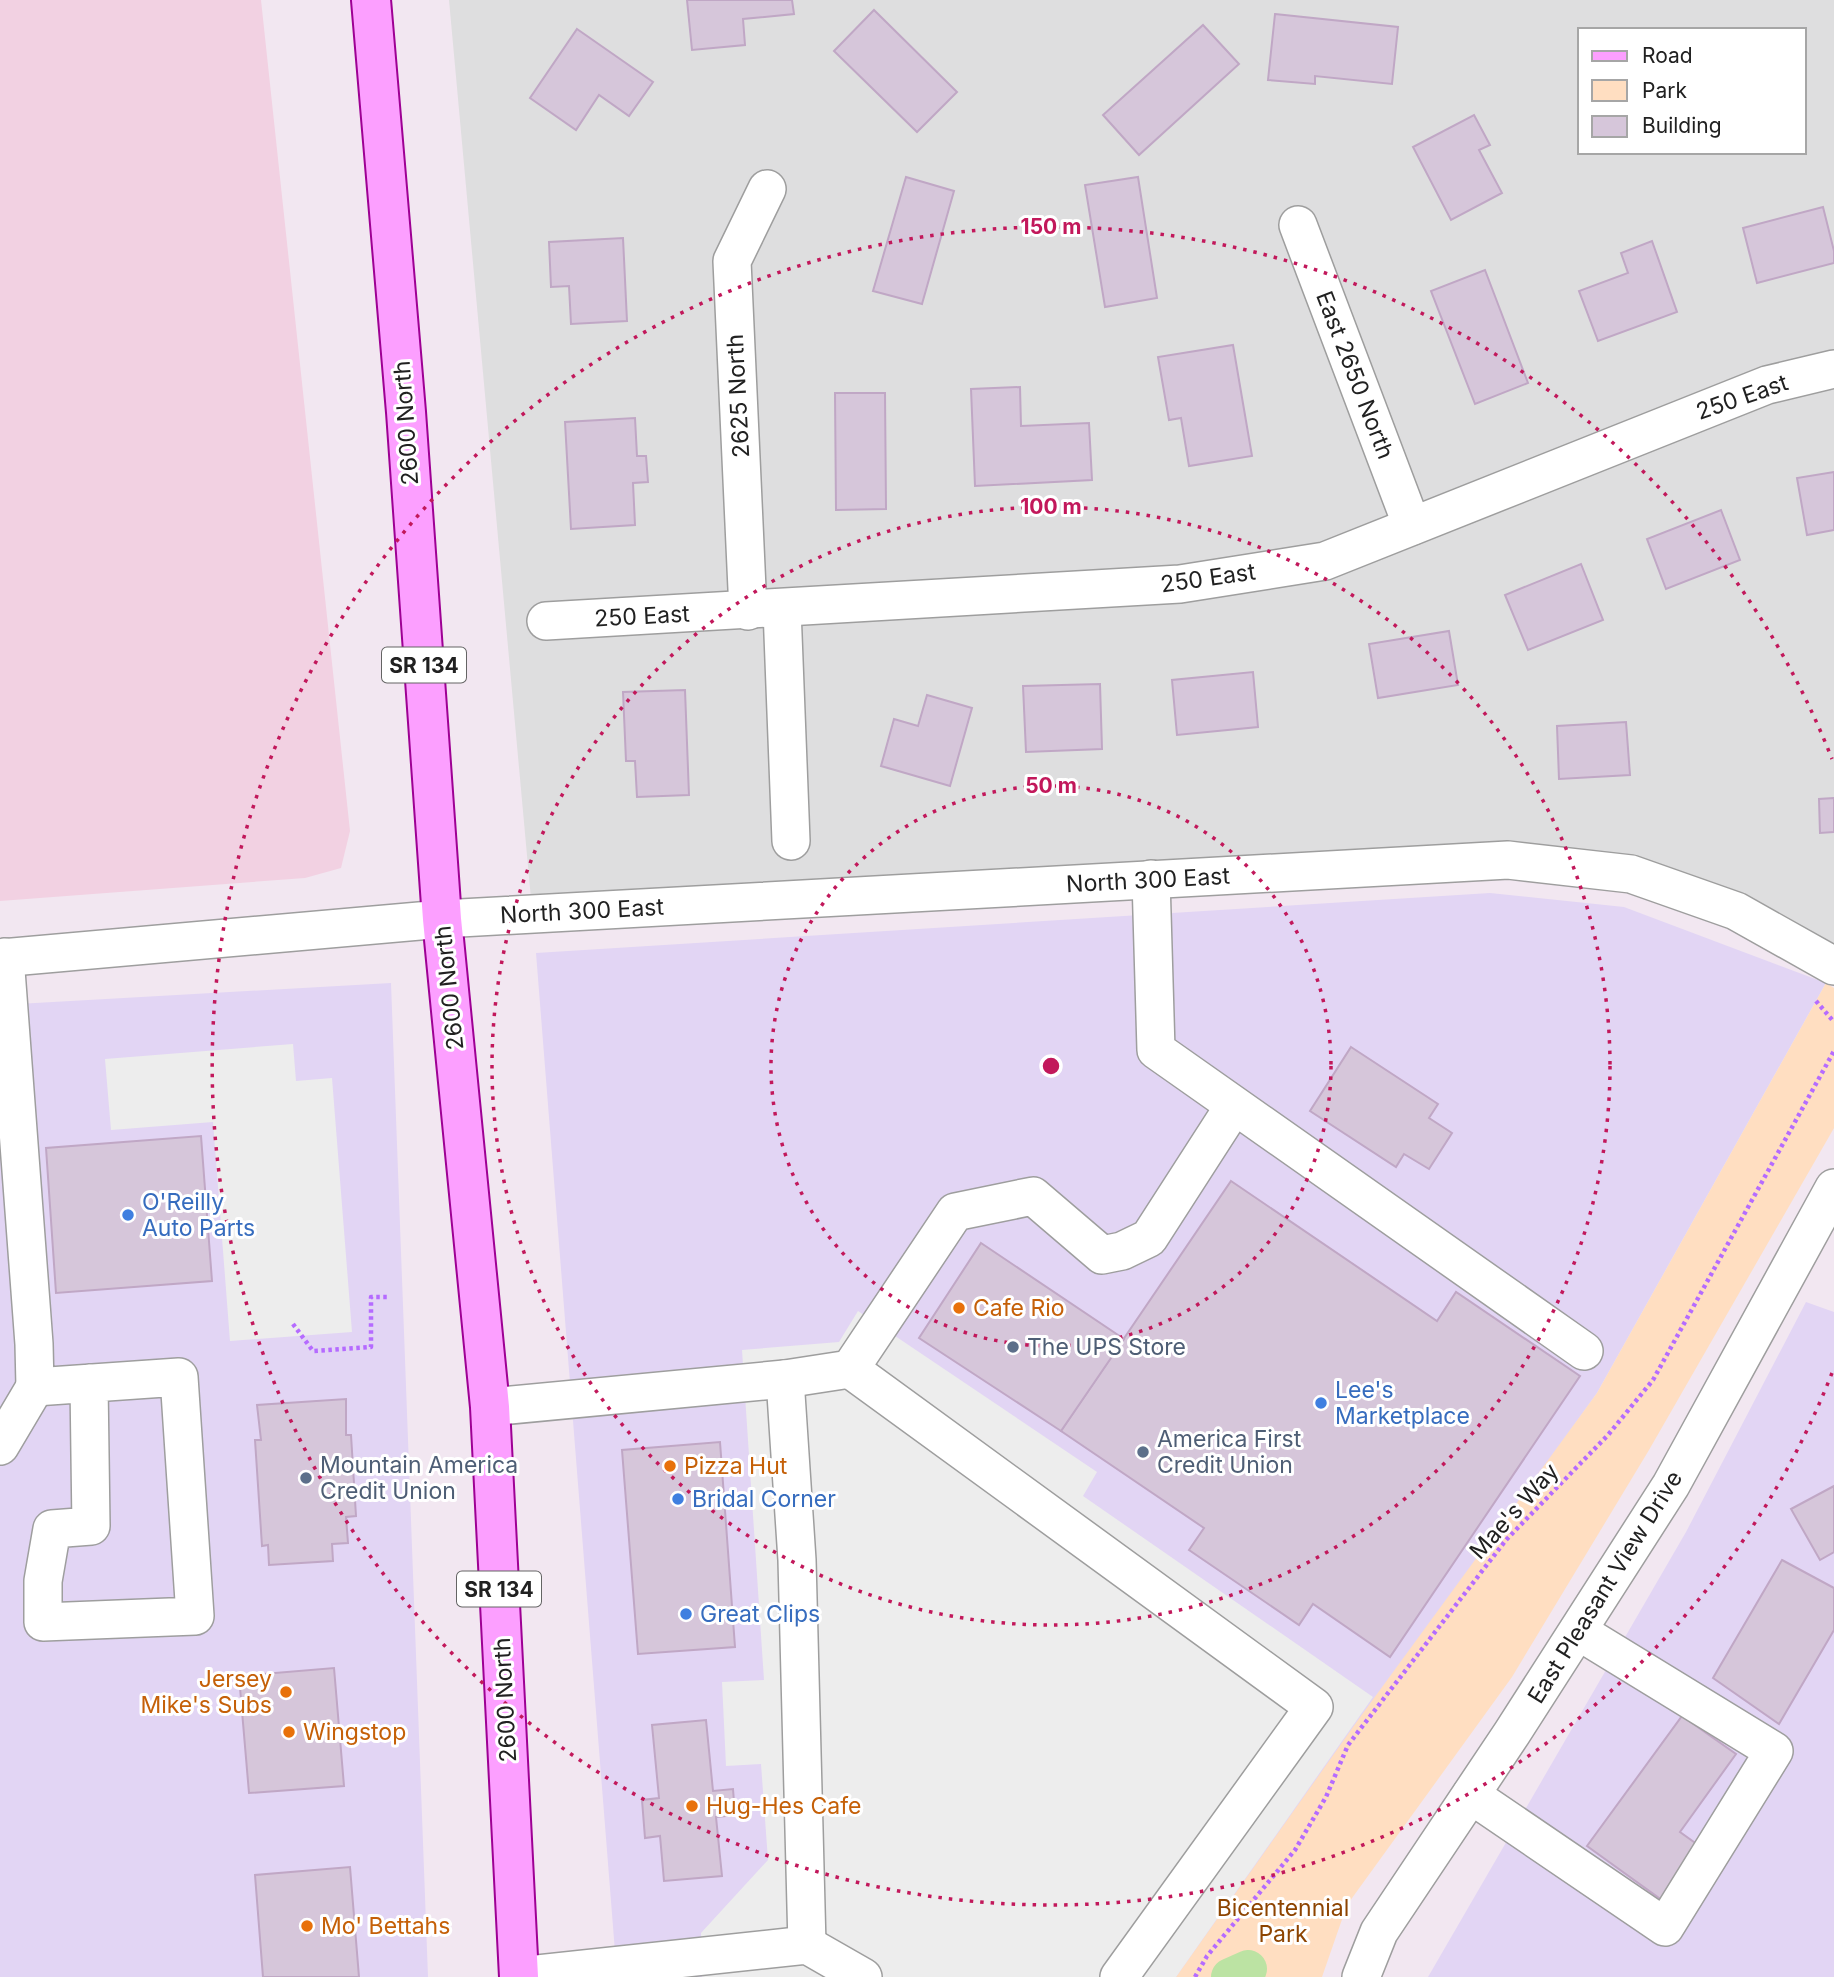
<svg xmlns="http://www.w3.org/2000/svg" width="1834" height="1977" font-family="Inter,sans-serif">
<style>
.residential{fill:#dededf;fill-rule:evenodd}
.commercial{fill:#e2d5f4}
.farmland{fill:#f2d1e2}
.park{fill:#ffdec1}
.parking{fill:#ededed}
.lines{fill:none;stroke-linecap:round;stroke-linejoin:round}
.canal{stroke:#bce3a3;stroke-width:38}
.building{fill:#d6c6da;stroke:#c0a7c5;stroke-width:2}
.minor-casing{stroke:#9e9e9e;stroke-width:40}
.major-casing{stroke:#9e0094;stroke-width:42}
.path{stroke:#b56bff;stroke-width:4.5;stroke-dasharray:3.5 3.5;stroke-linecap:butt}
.minor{stroke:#fff;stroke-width:37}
.major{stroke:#fc9fff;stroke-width:38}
.ring{fill:none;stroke:#c2185b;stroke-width:3.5;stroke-dasharray:3.5 7}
.shop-dot{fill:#3f7fe0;stroke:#fff;stroke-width:2.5}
.food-dot{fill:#e8710a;stroke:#fff;stroke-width:2.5}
.service-dot{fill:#5c6f8a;stroke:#fff;stroke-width:2.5}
.labels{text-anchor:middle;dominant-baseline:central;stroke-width:6;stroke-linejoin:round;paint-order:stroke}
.shield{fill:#fff;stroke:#646464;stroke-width:2}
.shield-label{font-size:21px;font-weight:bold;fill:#212121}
.street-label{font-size:23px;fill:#212121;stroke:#fff}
.shop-label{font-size:23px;fill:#366cbe;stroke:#fff;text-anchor:start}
.food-label{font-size:23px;fill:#c56008;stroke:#fff;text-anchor:start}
.service-label{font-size:23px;fill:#4e5e75;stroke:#fff;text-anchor:start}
.park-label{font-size:23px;fill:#8d4401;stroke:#fff}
.centre{fill:#c2185b;stroke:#fff;stroke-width:3.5}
.ring-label{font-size:21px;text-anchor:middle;font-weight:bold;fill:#c2185b;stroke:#fff;stroke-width:6;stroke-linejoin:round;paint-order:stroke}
</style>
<rect width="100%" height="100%" fill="#f2e7f1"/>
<path class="residential" d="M449,0H1834V957L1652,866L531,899ZM1580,30H1804V152H1580Z"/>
<g class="commercial">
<path d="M1490,893L1624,907L1826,983L1597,1393L1179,1977H617L536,953Z"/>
<path d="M391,983L428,1977H0V1005Z"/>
<path d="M1806,1302L1834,1312V1977H1428L1686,1532Z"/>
</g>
<path class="farmland" d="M0,0H261L350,831L341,868L305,878L0,901Z"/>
<path class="park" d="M1826,983L1834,988V1128L1649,1450L1512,1677L1347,1905L1322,1977H1176L1358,1720L1597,1393Z"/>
<g class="parking">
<path d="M293,1044L296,1081L332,1078L352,1332L230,1341L213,1122L111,1130L105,1059Z"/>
<path d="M858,1311L1097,1472L1083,1496L1373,1697L1176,1977H702L701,1933L768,1860L761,1764L726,1766L722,1682L764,1680L742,1350L839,1342Z"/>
</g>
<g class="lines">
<path class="canal" d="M1230,1977L1248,1969"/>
</g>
<g class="building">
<path d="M687,0H792L794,14L743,19L745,45L692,50Z"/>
<path d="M874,10L957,92L917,132L834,51Z"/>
<path d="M1275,14L1398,27L1392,84L1315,76V84L1268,80Z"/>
<path d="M1203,25L1239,64L1139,155L1103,115Z"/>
<path d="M577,29L653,82L629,116L599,95L576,130L530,98Z"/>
<path d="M1474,115L1490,145L1479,150L1502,193L1451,220L1413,147Z"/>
<path d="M906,177L954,191L922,304L873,291Z"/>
<path d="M1138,177L1157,298L1105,307L1085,185Z"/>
<path d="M1823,207L1834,251V263L1757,283L1743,228Z"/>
<path d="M623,238L627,321L571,324L569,286L551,287L549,242Z"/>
<path d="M1652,241L1677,312L1598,341L1579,291L1628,273L1621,253Z"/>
<path d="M1485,270L1528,383L1475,404L1431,291Z"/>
<path d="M1233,345L1252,456L1189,466L1181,418L1169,420L1158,357Z"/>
<path d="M1020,387L1021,426L1089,423L1092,480L975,486L971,389Z"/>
<path d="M835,393H885L886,509L836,510Z"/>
<path d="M635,418L637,456H646L648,482L633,483L635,525L571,529L565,422Z"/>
<path d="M1834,472V530L1807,535L1797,478Z"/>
<path d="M1721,510L1740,560L1666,589L1647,539Z"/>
<path d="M1581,564L1603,620L1528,650L1505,595Z"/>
<path d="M1449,631L1458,685L1378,698L1369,644Z"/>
<path d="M1253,672L1258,727L1177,735L1172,680Z"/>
<path d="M1100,684L1102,749L1026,752L1023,686Z"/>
<path d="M685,690L689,795L637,797L635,761H626L623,692Z"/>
<path d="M927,695L972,708L950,786L881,766L894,719L918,726Z"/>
<path d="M1626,722L1630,775L1559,779L1557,726Z"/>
<path d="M1834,798V832L1820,833L1819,799Z"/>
<path d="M1351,1047L1438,1104L1429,1118L1452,1133L1429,1169L1404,1154L1396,1167L1310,1111Z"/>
<path d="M201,1136L212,1281L56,1293L46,1148Z"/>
<path d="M1231,1181L1437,1321L1456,1292L1580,1376L1390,1657L1313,1604L1299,1625L1189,1550L1204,1528L1061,1431Z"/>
<path d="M981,1243L1124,1339L1061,1431L919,1338Z"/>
<path d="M346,1399V1435H351L356,1516L346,1517L348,1543L332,1544L333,1561L269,1565L268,1545L262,1546L255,1440H261L257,1405Z"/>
<path d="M720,1442L735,1647L638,1654L622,1450Z"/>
<path d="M1834,1486V1552L1820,1560L1791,1509Z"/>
<path d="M1782,1560L1834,1588V1630L1779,1724L1713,1678Z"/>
<path d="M334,1668L344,1786L249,1793L239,1676Z"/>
<path d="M1682,1716L1736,1754L1680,1832L1705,1850L1666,1903L1587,1846Z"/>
<path d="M706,1720L713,1791L733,1789L735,1815L716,1817L722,1876L664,1881L660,1836L645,1838L642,1800L659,1798L652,1725Z"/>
<path d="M350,1867L359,1977H263L255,1875Z"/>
</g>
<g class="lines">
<defs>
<g id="minor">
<path d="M1298,225L1412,526"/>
<path d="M782,609L791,841"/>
<path d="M748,611L732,261L767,189"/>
<path d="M546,621L1180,584L1325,561L1767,385L1834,369"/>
<path d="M1151,879L1156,1050L1584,1351"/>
<path d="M5,957L34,1344L35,1387L179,1377L195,1616L43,1622V1581L52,1529L91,1526L89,1383"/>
<path d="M0,958L442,919L1508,860L1631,874L1736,911L1834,966"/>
<path d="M850,1369L1314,1707L1119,1977"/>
<path d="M785,1379L797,1560L807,1945"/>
<path d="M490,1407L785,1379L850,1369L955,1212L1033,1196L1102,1255L1122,1251L1149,1238L1234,1106"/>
<path d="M0,1446L35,1387"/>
<path d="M1471,1795L1665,1927L1774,1751L1578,1631"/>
<path d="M519,1976L807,1945L863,1977"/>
<path d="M1361,1977L1379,1932L1512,1733L1671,1485L1834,1188"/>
</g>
<path id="major" d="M371,0L406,412L442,919L490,1407L519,1977"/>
</defs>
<use href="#minor" class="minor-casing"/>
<use href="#major" class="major-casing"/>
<g class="path">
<path d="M1816,1001L1834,1022"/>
<path d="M293,1324L313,1351L371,1347V1297H388"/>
<path d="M1195,1977L1207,1956L1295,1850L1326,1797L1348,1745L1506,1540L1608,1435L1653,1380L1834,1051"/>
</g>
<use href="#minor" class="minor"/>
<use href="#major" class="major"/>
</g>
<g class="ring">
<circle cx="1051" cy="1066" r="280"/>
<circle cx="1051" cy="1066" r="559"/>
<path d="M1832 1373A839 839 0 1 1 1832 759"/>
</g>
<g class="shop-dot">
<circle cx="128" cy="1215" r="7"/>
<circle cx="1321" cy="1403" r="7"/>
<circle cx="678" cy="1499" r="7"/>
<circle cx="686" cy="1614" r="7"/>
</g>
<g class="food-dot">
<circle cx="959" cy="1308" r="7"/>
<circle cx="670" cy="1466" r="7"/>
<circle cx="286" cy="1692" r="7"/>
<circle cx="289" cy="1732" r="7"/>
<circle cx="692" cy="1806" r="7"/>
<circle cx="307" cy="1926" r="7"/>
</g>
<g class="service-dot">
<circle cx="1013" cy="1347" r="7"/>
<circle cx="1143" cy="1452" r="7"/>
<circle cx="306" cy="1478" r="7"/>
</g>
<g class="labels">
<g class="shield">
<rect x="382" y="647.5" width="84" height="35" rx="5"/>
<rect x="457" y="1571.5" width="84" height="35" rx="5"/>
</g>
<g class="shield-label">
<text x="424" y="665">SR 134</text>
<text x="499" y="1589">SR 134</text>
</g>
<g class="street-label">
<text transform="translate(1355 375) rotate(69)">East 2650 North</text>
<text transform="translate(738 396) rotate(-93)">2625 North</text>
<text transform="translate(1742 397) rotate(-19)">250 East</text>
<text transform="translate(406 423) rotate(-94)">2600 North</text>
<text transform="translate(1208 578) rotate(-8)">250 East</text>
<text transform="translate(642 616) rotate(-3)">250 East</text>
<text transform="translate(1148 880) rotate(-3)">North 300 East</text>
<text transform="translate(582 911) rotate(-3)">North 300 East</text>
<text transform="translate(449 988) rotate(-96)">2600 North</text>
<text transform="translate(1514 1511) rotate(-48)">Mae's Way</text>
<text transform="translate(1605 1587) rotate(-58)">East Pleasant View Drive</text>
<text transform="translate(505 1700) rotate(-93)">2600 North</text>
</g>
<g class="shop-label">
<text x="142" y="1202">O'Reilly<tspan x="142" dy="26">Auto Parts</tspan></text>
<text x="1335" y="1390">Lee's<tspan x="1335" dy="26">Marketplace</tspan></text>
<text x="692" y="1499">Bridal Corner</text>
<text x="700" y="1614">Great Clips</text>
</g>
<g class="food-label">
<text x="973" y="1308">Cafe Rio</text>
<text x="684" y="1466">Pizza Hut</text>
<text x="272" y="1679" text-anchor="end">Jersey<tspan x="272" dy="26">Mike's Subs</tspan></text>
<text x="303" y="1732">Wingstop</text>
<text x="706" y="1806">Hug-Hes Cafe</text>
<text x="321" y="1926">Mo' Bettahs</text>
</g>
<g class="service-label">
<text x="1027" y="1347">The UPS Store</text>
<text x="1157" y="1439">America First<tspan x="1157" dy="26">Credit Union</tspan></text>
<text x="320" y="1465">Mountain America<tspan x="320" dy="26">Credit Union</tspan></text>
</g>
<g class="park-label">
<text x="1283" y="1908">Bicentennial<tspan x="1283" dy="26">Park</tspan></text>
</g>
</g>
<circle cx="1051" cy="1066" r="10" class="centre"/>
<g class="ring-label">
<text x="1051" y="234">150 m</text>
<text x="1051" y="514">100 m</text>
<text x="1051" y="793">50 m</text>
</g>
<rect x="1578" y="28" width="228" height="126" fill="#ffffff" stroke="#a6a6a6" stroke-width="2"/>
<rect x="1592" y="51" width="35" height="10" fill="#fc9fff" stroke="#a6a6a6" stroke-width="2"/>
<text x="1642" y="63" font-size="21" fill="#212121">Road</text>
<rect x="1592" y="80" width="35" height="21" fill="#ffdec1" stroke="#a6a6a6" stroke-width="2"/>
<text x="1642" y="98" font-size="21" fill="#212121">Park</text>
<rect x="1592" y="116" width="35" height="21" fill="#d6c6da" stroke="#a6a6a6" stroke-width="2"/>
<text x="1642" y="133" font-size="21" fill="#212121">Building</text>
</svg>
